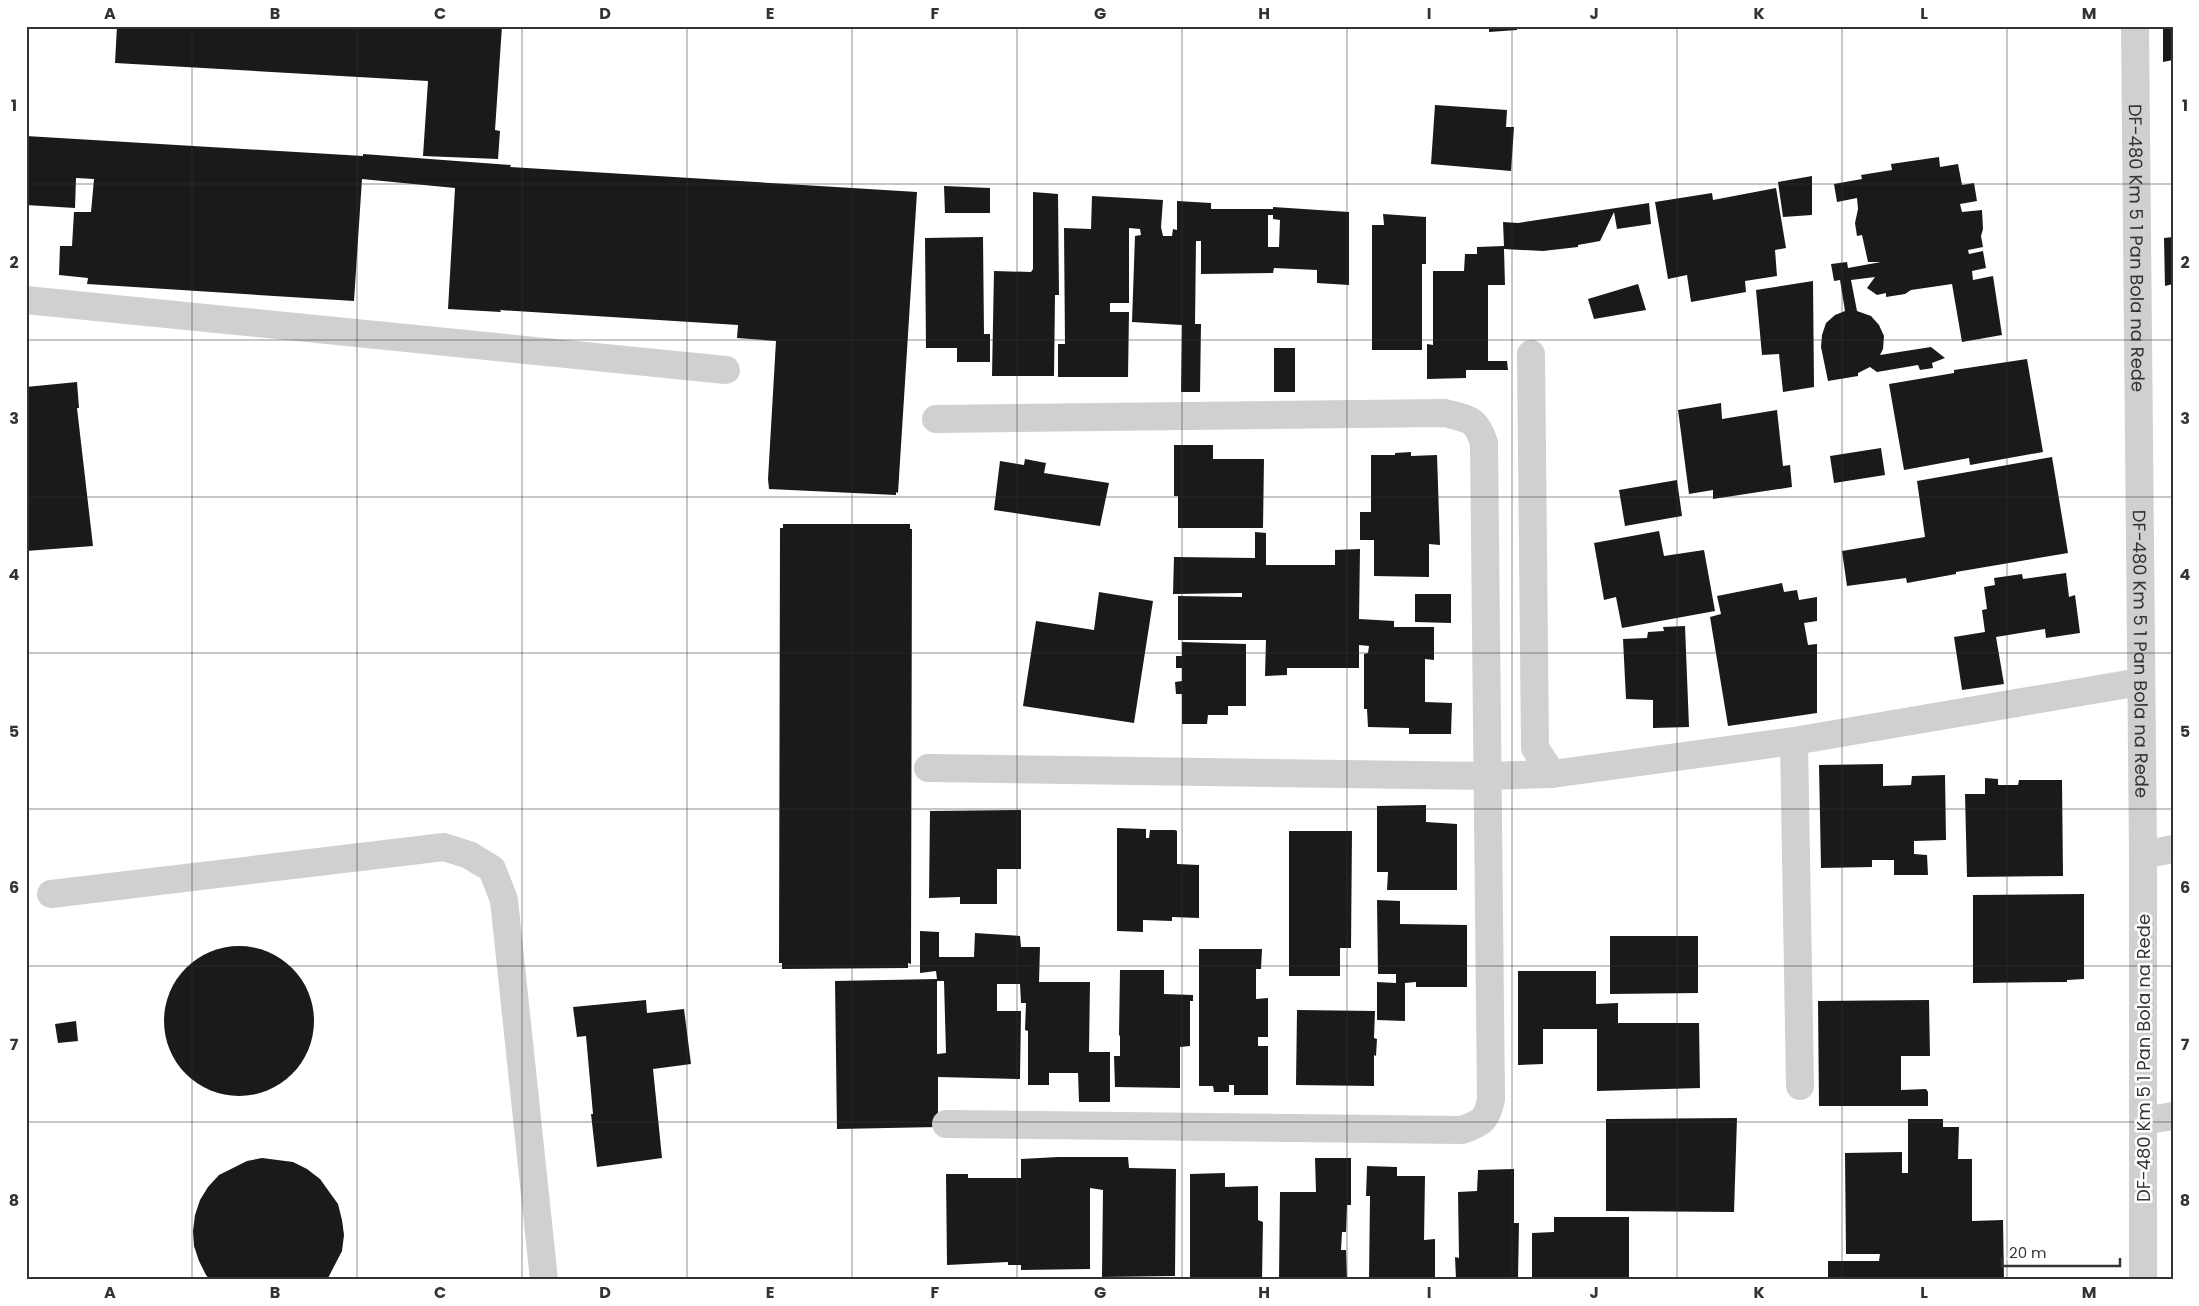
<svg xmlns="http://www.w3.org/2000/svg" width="2199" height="1306" font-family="Poppins,sans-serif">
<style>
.building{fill:#1a1a1a;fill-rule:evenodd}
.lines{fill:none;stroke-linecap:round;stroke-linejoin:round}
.minor{stroke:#d0d0d0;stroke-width:28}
.grid{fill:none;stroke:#333;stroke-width:1;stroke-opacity:0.55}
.labels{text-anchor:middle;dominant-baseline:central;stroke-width:5;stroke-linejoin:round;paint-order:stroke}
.street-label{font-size:18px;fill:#333;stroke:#fff}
.neatline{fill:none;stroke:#333;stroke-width:2}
.grid-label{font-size:16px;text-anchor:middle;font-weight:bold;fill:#333}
</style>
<rect width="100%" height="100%" fill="#fff"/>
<g class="building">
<path d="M117,26H502L495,130L500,131L498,159L423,156L428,81L115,63Z"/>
<path d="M1489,26H1517V30L1489,32Z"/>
<path d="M2163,26H2173V60L2163,62Z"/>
<path d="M1435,105L1507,110L1506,127H1514L1511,171L1431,164Z"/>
<path d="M26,136L363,156V154L511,165L510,167L917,192L898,493L896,492V495L769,489L768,479L776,341L737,338L738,325L500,310L501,312L448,309L455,188L362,179L354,301L87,284L88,278L59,275L60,246H72L74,212H91L94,179L76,178L75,208L26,205Z"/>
<path d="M1939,157L1940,167L1958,164L1962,185L1974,183L1977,201L1960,204L1962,212L1982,210L1983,229L1981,236L1983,247L1968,250L1969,254L1983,251L1986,268L1972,271L1973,280L1993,276L2002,335L1962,342L1952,284L1911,290L1905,294L1886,297V293L1877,295L1867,288L1875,277L1851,280L1857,311L1871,316L1879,325L1884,336L1883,349L1880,355L1931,347L1945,358L1932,363L1933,368L1920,370L1918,365L1877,372L1870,367L1858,373V376L1828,381L1821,347L1822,335L1826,323L1835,315L1845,311L1840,280L1834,281L1831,264L1847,262L1848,268L1881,262H1868L1862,235L1857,236L1855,223L1858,209L1857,198L1837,202L1834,184L1862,179L1861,175L1892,170L1891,164Z"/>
<path d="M1812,176V215L1783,217L1778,182Z"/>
<path d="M944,186L990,188V213H945Z"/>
<path d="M1776,188L1786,248L1775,250L1777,276L1745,281L1746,292L1691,302L1687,275L1668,279L1655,202L1712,193L1713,200Z"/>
<path d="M1033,192L1058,194L1059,295H1055L1054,376H992L994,271L1031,272L1033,269Z"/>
<path d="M1092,196L1163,200L1161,227L1163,236H1172L1173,229L1177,230V201L1211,203V209H1273V207L1349,212V285L1317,283V270L1274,268L1273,273L1201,274V241H1196L1195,324H1201L1200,392H1181L1182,325L1132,322L1135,236L1141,235L1140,229L1129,228V303H1110V312H1129L1128,377H1058V344H1065L1064,228L1091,229ZM1268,215H1273V219L1280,220L1279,247H1268Z"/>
<path d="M1649,203L1651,224L1617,229L1614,212L1600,241L1578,245V247L1543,251L1504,249L1505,285H1488V361H1507L1508,370H1466V378L1427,379V344L1433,345V271H1464L1465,254H1477V247L1504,246L1503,222L1518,223Z"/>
<path d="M1383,214L1426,217V264H1422V350H1372V225H1384Z"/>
<path d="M983,237L984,334H990V362H957V348H926L925,238Z"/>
<path d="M2173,237V284L2165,286L2164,238Z"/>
<path d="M1813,281L1814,387L1783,392L1779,354L1762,355L1756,290Z"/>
<path d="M1638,284L1646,310L1594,319L1588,299Z"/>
<rect x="1274" y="348" width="21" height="44"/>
<path d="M2027,359L2043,452L1970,465L1969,458L1904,470L1889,384L1954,373V370Z"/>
<path d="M77,382L79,408H77L93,546L26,551V387Z"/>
<path d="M1721,403L1722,419L1777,410L1783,466L1790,465L1792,487L1713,499V490L1689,494L1678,410Z"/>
<path d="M1174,445H1213V459H1264L1263,528H1178V496H1174Z"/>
<path d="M1881,448L1885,475L1834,483L1830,456Z"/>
<path d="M1411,452V456L1437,455L1440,545L1429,544V577L1374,576V540H1360V512H1371V455H1395V453Z"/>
<path d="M2052,457L2068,553L1956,572V574L1907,583L1906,578L1847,586L1842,551L1925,537L1917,481Z"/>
<path d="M1025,459L1046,463L1044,473L1109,483L1100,526L994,510L1000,461L1024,465Z"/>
<path d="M1677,480L1682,516L1625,526L1619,490Z"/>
<path d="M783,524H910V529H912L911,964L908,963V968L782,969V963H779L780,528H783Z"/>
<path d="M1659,531L1664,556L1704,550L1715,611L1622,628L1616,597L1604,600L1594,543Z"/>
<path d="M1255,532L1266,533V565H1335V550L1360,549L1359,619L1394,621V627H1434V660L1425,659V702L1452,703L1451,734H1409V728L1368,727L1367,709H1364V654L1368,653L1369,646L1359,645V668H1287V675L1265,676L1266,640H1178V596L1242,597V593L1173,594L1174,557L1255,558Z"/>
<path d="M2066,573L2069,597L2075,595L2080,633L2046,638L2045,629L1996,637L2004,684L1962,690L1954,637L1985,632L1982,610L1987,609L1984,587L1995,585L1994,578L2022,574L2023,579Z"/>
<path d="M1782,583L1784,592L1797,590L1799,600L1817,597V621L1804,623L1808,645L1817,644V713L1728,726L1710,617L1721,614L1717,596Z"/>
<path d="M1099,592L1153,601L1134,723L1023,706L1036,621L1094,630Z"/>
<path d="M1415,594H1451V623L1415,622Z"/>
<path d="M1685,626L1689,727L1653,728V700L1626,699L1623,639L1647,638L1648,632L1664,631L1663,627Z"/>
<path d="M1182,642L1246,644V706H1228V715H1208L1207,724H1182V694H1176L1175,682L1182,681V668H1176V656H1182Z"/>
<path d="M1883,764V786L1911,785L1912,776L1945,775L1946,840L1914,841V854L1927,855L1928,875H1894V860H1872V867L1821,868L1819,765Z"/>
<path d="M1985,778L1998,779V785H2018L2019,780H2062L2063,876L1967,877L1965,794H1985Z"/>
<path d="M1426,805V822L1457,824V890H1387L1388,872H1377V806Z"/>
<path d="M1021,810V869H997V904H960V897L929,898L930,811Z"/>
<path d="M1117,828L1146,829V838H1149L1150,830H1175L1177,831V864L1199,865V918L1172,917V921L1143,920V932L1117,931Z"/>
<path d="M1289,831H1352L1351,948H1340V976H1289Z"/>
<path d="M2084,894V979L2067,980V982L1973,983V895Z"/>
<path d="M1377,900L1400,901V924L1467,925V987H1416V982L1405,983V1021L1377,1020V982L1396,983V974H1378Z"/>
<path d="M920,931L939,932V957H974L975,933L1020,936L1021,947H1040L1039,982H1090L1089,1052H1110V1102H1079L1078,1073H1049V1085H1028V1031L1025,1030L1026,1003H1021L1020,984H997V1011H1021L1020,1079L938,1077V1127L837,1129L835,981L937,979L936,971L920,973ZM937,981H944L946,1053L937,1054Z"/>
<path d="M1610,936H1698V993L1610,994Z"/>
<circle cx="239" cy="1021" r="75"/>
<path d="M1199,949H1262L1261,969H1256V999L1268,998V1037H1258V1046H1268V1095H1234V1085H1229V1092H1214L1213,1086H1199Z"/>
<path d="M1120,970H1164V994L1193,995V1001H1190V1046L1180,1047V1088L1115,1087L1114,1056H1120V1035L1119,1036Z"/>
<path d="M1518,971H1596V1004L1618,1003V1023H1699L1700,1088L1597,1091V1029H1543V1064L1518,1065Z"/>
<path d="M646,1000L647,1013L684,1009L691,1064L653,1069L662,1158L597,1167L591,1114H593L586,1036L577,1037L573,1007Z"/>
<path d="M1929,1000L1930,1056H1901V1090L1926,1089L1928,1092V1106H1819L1818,1001Z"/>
<path d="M1297,1010L1375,1011L1374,1038L1377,1039L1376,1056L1374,1055V1086L1296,1085Z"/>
<path d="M76,1021L78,1041L58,1043L55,1024Z"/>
<path d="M1737,1118L1734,1212L1606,1211V1119Z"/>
<path d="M1908,1119H1943V1127H1959L1958,1159H1972V1221L2003,1220L2004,1280H1828V1261H1879L1880,1254H1846L1845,1153L1902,1152V1173H1908Z"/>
<path d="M1058,1157H1128L1129,1168L1176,1169L1175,1276L1102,1277L1103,1190L1090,1188V1269L1021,1270V1265H1008V1262L947,1265L946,1174H968V1178H1021V1159Z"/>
<path d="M262,1158L293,1162L307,1169L320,1179L338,1204L342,1220L344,1235L342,1251L327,1280H210L206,1275L199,1261L194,1246L193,1231L195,1215L200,1200L208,1187L219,1175L247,1161Z"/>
<path d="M1315,1158H1351V1205H1347L1346,1232H1342L1341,1250H1346L1347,1280H1279L1280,1192H1316Z"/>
<path d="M1367,1166L1397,1167V1176H1425L1424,1240L1435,1239V1280H1369L1370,1196H1366Z"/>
<path d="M1514,1169V1223H1519L1518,1280L1456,1279L1455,1257L1459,1258L1458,1192L1477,1191L1478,1170Z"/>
<path d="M1225,1173V1187L1258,1186V1220L1263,1222L1262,1280H1190V1174Z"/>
<path d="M1554,1217H1629V1277H1613V1280H1532V1233L1554,1232Z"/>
</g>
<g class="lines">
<g class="minor">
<path id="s1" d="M2135,26L2143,855V1280"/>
<path d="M26,300L726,370"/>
<path d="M1531,354L1535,748L1552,774"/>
<path d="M936,419L1445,413C1468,419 1476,418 1484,443L1491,1099C1487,1120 1482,1123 1462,1130L946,1124"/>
<path d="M1794,741L1800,1086"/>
<path d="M928,768L1487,776L1552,774L1794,741L2140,682"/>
<path d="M2143,855L2173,849"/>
<path d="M51,894L444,847L469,855L492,869L504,900L544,1280"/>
<path d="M2143,1121L2173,1116"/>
</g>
</g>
<path class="grid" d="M192,26V1280M357,26V1280M522,26V1280M687,26V1280M852,26V1280M1017,26V1280M1182,26V1280M1347,26V1280M1512,26V1280M1677,26V1280M1842,26V1280M2007,26V1280M26,184H2173M26,340H2173M26,497H2173M26,653H2173M26,809H2173M26,966H2173M26,1122H2173"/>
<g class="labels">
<g class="street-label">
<text stroke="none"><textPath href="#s1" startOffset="222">DF-480 Km 5 1 Pan Bola na Rede</textPath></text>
<text stroke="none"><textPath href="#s1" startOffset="628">DF-480 Km 5 1 Pan Bola na Rede</textPath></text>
<text transform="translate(2143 1058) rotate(-90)">DF-480 Km 5 1 Pan Bola na Rede</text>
</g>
</g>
<rect width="2199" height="1306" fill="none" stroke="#ffffff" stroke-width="55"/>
<path d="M2002 1258v8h118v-8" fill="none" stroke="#333333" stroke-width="2.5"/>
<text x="2009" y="1258" font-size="15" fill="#333333" stroke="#ffffff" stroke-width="4" paint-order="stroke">20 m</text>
<rect x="28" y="28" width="2144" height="1250" class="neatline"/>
<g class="grid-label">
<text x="110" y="19">A</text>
<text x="275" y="19">B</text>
<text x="440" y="19">C</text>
<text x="605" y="19">D</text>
<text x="770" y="19">E</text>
<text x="935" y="19">F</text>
<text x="1100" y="19">G</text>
<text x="1264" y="19">H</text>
<text x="1429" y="19">I</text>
<text x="1594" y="19">J</text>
<text x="1759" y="19">K</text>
<text x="1924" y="19">L</text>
<text x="2089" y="19">M</text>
<text x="14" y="111">1</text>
<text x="2185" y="111">1</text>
<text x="14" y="268">2</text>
<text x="2185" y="268">2</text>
<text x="14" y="424">3</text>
<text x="2185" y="424">3</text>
<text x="14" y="580">4</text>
<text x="2185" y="580">4</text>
<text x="14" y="737">5</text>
<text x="2185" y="737">5</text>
<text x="14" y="893">6</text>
<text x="2185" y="893">6</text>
<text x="14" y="1050">7</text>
<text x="2185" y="1050">7</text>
<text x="14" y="1206">8</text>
<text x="2185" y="1206">8</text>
<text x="110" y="1298">A</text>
<text x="275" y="1298">B</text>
<text x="440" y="1298">C</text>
<text x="605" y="1298">D</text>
<text x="770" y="1298">E</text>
<text x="935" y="1298">F</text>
<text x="1100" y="1298">G</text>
<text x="1264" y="1298">H</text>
<text x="1429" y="1298">I</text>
<text x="1594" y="1298">J</text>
<text x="1759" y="1298">K</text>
<text x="1924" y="1298">L</text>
<text x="2089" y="1298">M</text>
</g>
</svg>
